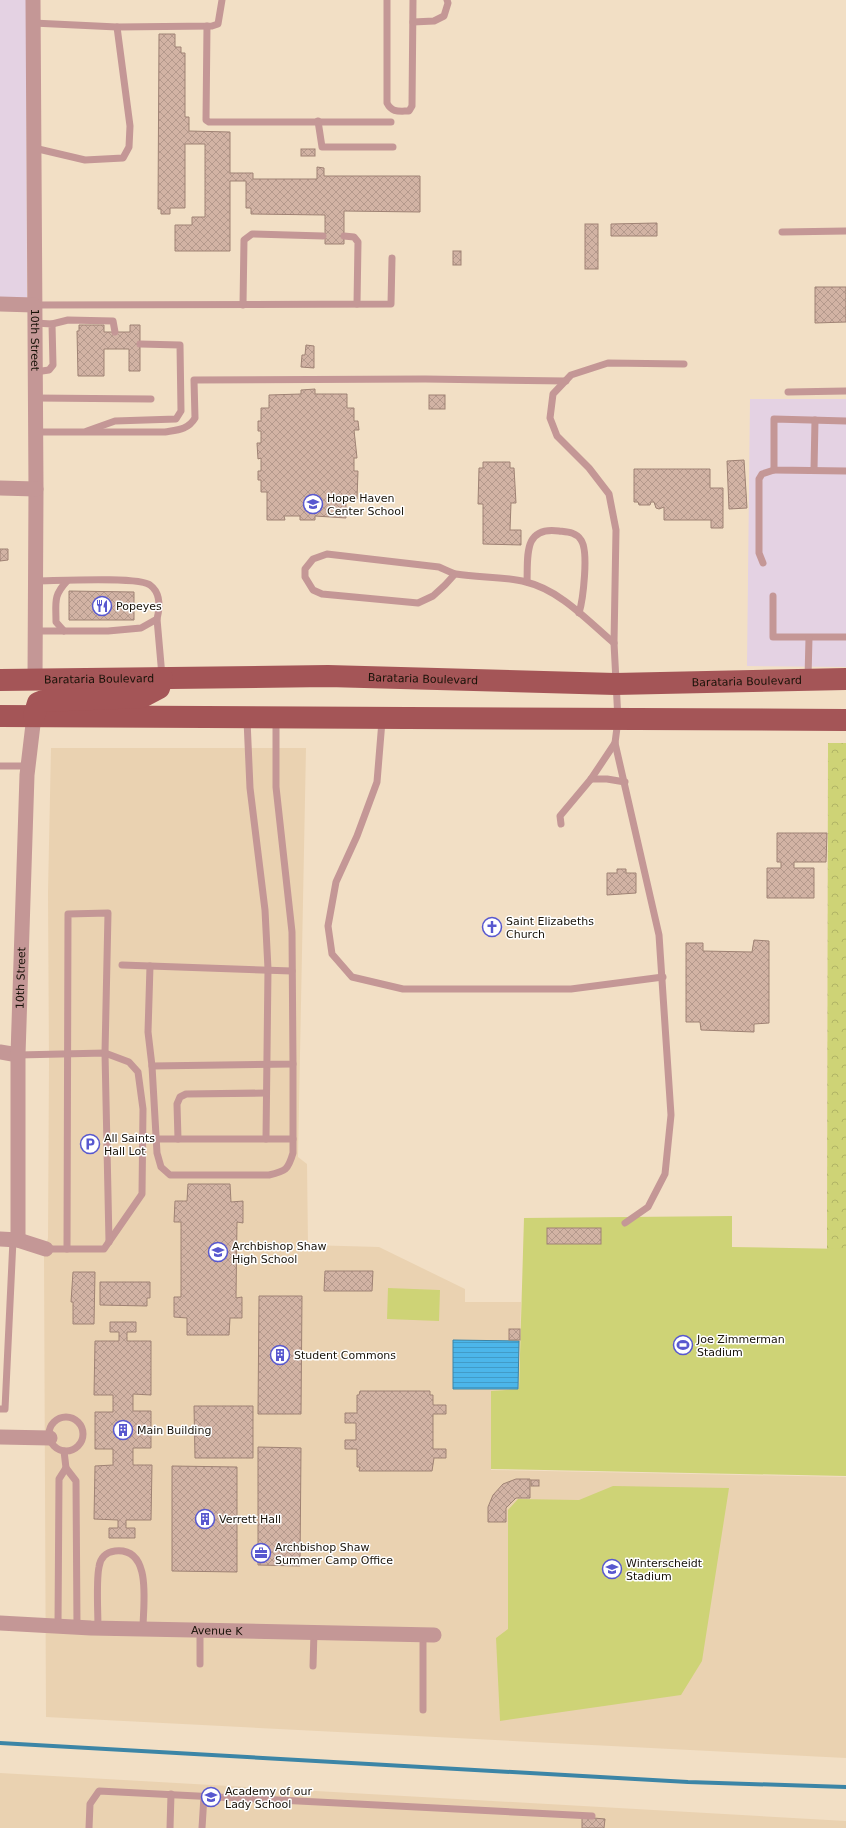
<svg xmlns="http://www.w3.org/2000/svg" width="846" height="1828" font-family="'DejaVu Sans',sans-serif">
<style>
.commercial{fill:#e4d2e3}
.built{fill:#ead2b1}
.park{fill:url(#park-crowns)}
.garden{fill:#ced376}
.water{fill:url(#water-rules);stroke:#3c85a6}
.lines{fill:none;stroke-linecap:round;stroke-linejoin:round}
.stream{stroke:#3c85a6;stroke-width:4}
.building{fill:url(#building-cross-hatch);stroke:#9f8274}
.service{stroke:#c49796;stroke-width:7}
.minor{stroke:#c49796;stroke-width:15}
.primary{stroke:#a45557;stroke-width:22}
.labels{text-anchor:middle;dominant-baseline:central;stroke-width:3;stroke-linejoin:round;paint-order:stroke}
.street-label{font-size:11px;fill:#181208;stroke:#fff}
.poi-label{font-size:11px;fill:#181208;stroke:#fff;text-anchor:start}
</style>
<defs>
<pattern id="park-crowns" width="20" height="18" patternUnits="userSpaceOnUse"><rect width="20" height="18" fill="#ced376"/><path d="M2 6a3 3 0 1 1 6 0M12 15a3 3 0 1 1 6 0" fill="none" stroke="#b0b465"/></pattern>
<pattern id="water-rules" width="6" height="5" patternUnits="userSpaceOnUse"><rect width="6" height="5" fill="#4cb6ea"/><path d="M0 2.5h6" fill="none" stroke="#429bc7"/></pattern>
<pattern id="building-cross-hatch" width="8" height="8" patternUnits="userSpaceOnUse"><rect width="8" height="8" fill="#d2b3a4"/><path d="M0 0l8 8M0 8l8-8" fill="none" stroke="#b4998c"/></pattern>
</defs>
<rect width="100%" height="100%" fill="#f2dfc5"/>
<g class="commercial">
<path d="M0,0H26L27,300L0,299Z"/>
<path d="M750,399H846V667L747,666Z"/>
</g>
<g class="built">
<path d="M51,748H306L298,1157L307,1164L308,1245L379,1247L465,1289V1302H521L519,1390L491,1391V1470L846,1477V1758L46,1717L44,1256L48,1238L49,1064L48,893Z"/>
<path d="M0,1773L846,1821V1828H0Z"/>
</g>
<path class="park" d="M828,743H846V1249H827Z"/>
<g class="garden">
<path d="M732,1216V1247L846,1249V1476L491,1469V1391L519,1389L524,1218Z"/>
<path d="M388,1288L440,1290L439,1321L387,1319Z"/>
<path d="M613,1486L729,1488L702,1661L681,1695L500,1721L496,1638L508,1629V1510L518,1499L579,1500Z"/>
</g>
<path class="water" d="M453,1340L519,1341L518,1389H453Z"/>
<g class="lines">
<path class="stream" d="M0,1743L688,1782L846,1787"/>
</g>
<g class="building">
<path d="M159,34H175V47H181V53H185V117H189V131L230,132V173H253V179H317V167L324,168V176H420V212L344,211V244H325V215L251,214V208H246V181H230V251H175V225H192V217H205V144H185V208H170V214H161V209H158Z"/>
<rect x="301" y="149" width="14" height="7"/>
<path d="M657,223V236H611V224Z"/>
<rect x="585" y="224" width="13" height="45"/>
<rect x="453" y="251" width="8" height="14"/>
<path d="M815,287H846V322L815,323Z"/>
<path d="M79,325H104V332H130V325H140V371H129V349H104V376H78L77,331H79Z"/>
<path d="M306,345L314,346V368L301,367L302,355H305Z"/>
<path d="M315,389V394H347V408H354V421H358L359,430H354L357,458H354V471H358L357,499L349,500L346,498V518L315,516V520H300V516H284L285,520H267V492H261V480H258V471H261V458L258,459L257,443H261V431H258V421H261V408H269V395L301,394V390Z"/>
<rect x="429" y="395" width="16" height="14"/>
<path d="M744,460L747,508L729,509L727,461Z"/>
<path d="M483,462H510V468H514L516,503H511L510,530H521V545L483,544V504H478L479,468H483Z"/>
<path d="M634,469H710V488H723V528H711V520H664V507L659,509L656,508L654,502H651L650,505H639L638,502H634Z"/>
<path d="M0,549H8V560L0,561Z"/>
<path d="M69,591L134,592V620H69Z"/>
<path d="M777,833H827L826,862H794V868H814V898H767V868H781V862H777Z"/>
<path d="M617,869H626V873H636V893L607,895V873H617Z"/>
<path d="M754,940L769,941V1023L754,1024V1032L701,1030L700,1022H686V943H703V951L752,952Z"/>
<path d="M188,1184H230L231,1202L243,1201V1223L237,1222L236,1298L242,1297V1318H230L229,1335H187V1318L174,1317V1297H181V1222H174L175,1201H187Z"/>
<rect x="547" y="1228" width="54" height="16"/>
<path d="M325,1271H373L372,1291H324Z"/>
<path d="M73,1272H95L94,1324H73V1302H71Z"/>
<path d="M100,1282H150V1298H147V1306L100,1305Z"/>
<path d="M259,1296H302L301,1414H258Z"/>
<path d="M110,1322H136V1332H127V1341H151V1395L133,1394V1411H151V1448H133V1465H152L151,1520H126V1528H135V1538H109V1528H118V1520L94,1519L95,1466L113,1465V1449H95V1412H113V1395H94L95,1341H119V1332H110Z"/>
<rect x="509" y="1329" width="11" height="11"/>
<path d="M360,1391H430V1395H433V1405H446V1414H433V1449H446V1458H434L432,1471H359L360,1467H357V1449H345V1440H356V1423H345V1413H357V1395H359Z"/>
<path d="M194,1406H253V1458H195Z"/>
<path d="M258,1447L301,1448L300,1566L258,1565Z"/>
<path d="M172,1466L237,1467V1572L172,1571Z"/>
<path d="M516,1479H530V1498H516L506,1508V1522H488V1507L493,1495L503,1484Z"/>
<rect x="531" y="1480" width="8" height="6"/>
<path d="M582,1817L605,1819L604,1828H582Z"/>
</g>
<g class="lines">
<g class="service">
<path d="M387,0V103C392,113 399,111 409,111L412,106L413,0"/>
<path d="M413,22L434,21L444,16L448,3L447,0"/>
<path d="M33,23L117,27L212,26L218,24L222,0"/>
<path d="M207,26L206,120L209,122H391"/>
<path d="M318,121L322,147H393"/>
<path d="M34,148L85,160L123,158L129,147L130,126L117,27"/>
<path d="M782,232L846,231"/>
<path d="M344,236L354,237L358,242L357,304"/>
<path d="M34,305L391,304L392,258"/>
<path d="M243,305L244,240L252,234L323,236"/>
<path d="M52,324L68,320L113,321L115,332"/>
<path d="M35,372L49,370L53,365L52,324L35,323"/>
<path d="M788,392L846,391"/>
<path d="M35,398L151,399"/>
<path d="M846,421L774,419V470L846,471"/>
<path d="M87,431L115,421L176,419L181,411L180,345L140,344"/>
<path d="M35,432H165C177,430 188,430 195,418L194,380L425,379L566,381"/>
<path d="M814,470L815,420"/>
<path d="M763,563L759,553V479L762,474L774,470"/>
<path d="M455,574L445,585L433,596L418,603L322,594L313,590L305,577V569L313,559L327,554L439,567C444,569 450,573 456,574C479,578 503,576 526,582C560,590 588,621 614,643"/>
<path d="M527,582C528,556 523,526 559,531C567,532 576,532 581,540C589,551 583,600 579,613"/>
<path d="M773,596V637H846"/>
<path d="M157,619L162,676"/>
<path d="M35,631H108L141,628L157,619C160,607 161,593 150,585C139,576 54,581 35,581"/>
<path d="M64,631L56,622C56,602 53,596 67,581"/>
<path d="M808,678L809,638"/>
<path d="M247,720L250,788L265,910L268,969L266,1139"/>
<path d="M382,721L377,782L357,836L336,882L328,926L332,954L352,977L403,989H571L663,977"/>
<path d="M0,766H28"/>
<path d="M591,779H607L625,782"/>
<path d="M561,824L560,816L591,779L615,743"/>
<path d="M122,965L292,971"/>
<path d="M150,966L148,1032L152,1066L293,1064L292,932L276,787V720"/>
<path d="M18,1055L105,1053L129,1062L138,1072L143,1109L142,1194L104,1249H46"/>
<path d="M152,1066L157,1153L161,1167L170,1175H269C286,1171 288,1170 293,1153V1064"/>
<path d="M156,1139H293"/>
<path d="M178,1139L177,1104L180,1097L186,1094L266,1093"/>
<path d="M625,1223L648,1207L665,1174L671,1115L659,935L615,743L618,720L614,643L616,530L609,494L589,468L557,436L550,418L553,394L571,375L608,363L684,364"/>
<path d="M67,1249L68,914L108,913L105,1053L109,1242"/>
<path d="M0,1409H5L13,1240"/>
<circle cx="66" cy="1434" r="17"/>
<path d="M64,1451L66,1468"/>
<path d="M58,1626L59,1479L66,1468L76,1481L77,1627"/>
<path d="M98,1628C98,1612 96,1581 99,1567C100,1558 106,1552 115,1551C153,1547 143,1605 143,1628"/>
<path d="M423,1635V1710"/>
<path d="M200,1664V1629"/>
<path d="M313,1666L314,1632"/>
<path d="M89,1828L90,1804L99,1791L592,1816"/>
<path d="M170,1828L171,1794"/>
<path d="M202,1828L204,1796"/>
</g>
<g class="minor">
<path id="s1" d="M33,0L36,489L35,680"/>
<path d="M0,304L34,305"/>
<path d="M0,488L36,489"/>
<path d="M0,1052L18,1055"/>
<path d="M0,1239L18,1240L46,1249"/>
<path id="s2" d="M18,1240V1055L27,775L34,716"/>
<path d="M0,1437L50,1438"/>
<path id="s3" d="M0,1623L91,1628L434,1635"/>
</g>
<g class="primary">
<path id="s4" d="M0,680L328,676L615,684L846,679"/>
<path d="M0,716L846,720"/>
<path d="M34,716L38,703L43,701L142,697L159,688L162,678"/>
</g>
</g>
<defs>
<symbol id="school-ring" viewBox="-11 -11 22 22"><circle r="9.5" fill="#fff" stroke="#5858cf" stroke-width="1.5"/><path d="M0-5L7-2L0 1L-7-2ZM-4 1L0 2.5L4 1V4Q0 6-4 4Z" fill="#5858cf"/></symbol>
<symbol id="restaurant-ring" viewBox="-11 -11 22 22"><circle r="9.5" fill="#fff" stroke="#5858cf" stroke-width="1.5"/><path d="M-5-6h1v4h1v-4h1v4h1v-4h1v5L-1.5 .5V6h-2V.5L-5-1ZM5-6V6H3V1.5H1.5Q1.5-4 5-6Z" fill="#5858cf"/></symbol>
<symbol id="church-ring" viewBox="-11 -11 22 22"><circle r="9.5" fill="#fff" stroke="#5858cf" stroke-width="1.5"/><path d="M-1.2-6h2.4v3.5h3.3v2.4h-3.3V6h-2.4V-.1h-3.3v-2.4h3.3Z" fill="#5858cf"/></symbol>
<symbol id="parking-ring" viewBox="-11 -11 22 22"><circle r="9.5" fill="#fff" stroke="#5858cf" stroke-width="1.5"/><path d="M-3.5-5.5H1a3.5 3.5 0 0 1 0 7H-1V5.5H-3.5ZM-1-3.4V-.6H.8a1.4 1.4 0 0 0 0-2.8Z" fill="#5858cf"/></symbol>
<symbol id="stadium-ring" viewBox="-11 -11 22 22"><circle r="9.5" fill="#fff" stroke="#5858cf" stroke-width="1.5"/><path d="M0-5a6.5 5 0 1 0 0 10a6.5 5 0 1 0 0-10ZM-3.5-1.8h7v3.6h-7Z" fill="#5858cf"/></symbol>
<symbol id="building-ring" viewBox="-11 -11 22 22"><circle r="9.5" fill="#fff" stroke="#5858cf" stroke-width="1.5"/><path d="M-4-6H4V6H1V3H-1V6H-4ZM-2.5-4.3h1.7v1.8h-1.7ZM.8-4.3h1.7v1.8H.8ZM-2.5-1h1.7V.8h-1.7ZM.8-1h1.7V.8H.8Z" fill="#5858cf"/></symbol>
<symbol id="office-ring" viewBox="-11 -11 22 22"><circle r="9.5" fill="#fff" stroke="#5858cf" stroke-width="1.5"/><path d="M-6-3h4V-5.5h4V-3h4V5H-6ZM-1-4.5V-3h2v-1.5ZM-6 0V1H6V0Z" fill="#5858cf"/></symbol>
</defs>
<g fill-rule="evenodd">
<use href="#school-ring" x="302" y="493" width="22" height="22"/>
<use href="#restaurant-ring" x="91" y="595" width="22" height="22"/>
<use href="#church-ring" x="481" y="916" width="22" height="22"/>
<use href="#parking-ring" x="79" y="1133" width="22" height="22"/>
<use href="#school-ring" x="207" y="1241" width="22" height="22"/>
<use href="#stadium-ring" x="672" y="1334" width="22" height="22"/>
<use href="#building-ring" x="269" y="1344" width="22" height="22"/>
<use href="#building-ring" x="112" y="1419" width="22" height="22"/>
<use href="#building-ring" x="194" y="1508" width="22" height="22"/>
<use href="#office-ring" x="250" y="1542" width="22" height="22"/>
<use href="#school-ring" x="601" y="1558" width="22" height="22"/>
<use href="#school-ring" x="200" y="1786" width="22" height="22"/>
</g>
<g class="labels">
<g class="street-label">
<text stroke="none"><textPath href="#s1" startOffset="340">10th Street</textPath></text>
<text stroke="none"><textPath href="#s4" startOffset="99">Barataria Boulevard</textPath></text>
<text stroke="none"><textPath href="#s4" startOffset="423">Barataria Boulevard</textPath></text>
<text stroke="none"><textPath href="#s4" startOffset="747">Barataria Boulevard</textPath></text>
<text stroke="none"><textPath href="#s2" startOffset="262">10th Street</textPath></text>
<text stroke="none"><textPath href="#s3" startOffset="217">Avenue K</textPath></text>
</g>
<g class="poi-label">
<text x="327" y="498">Hope Haven<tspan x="327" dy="13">Center School</tspan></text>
<text x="116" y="606">Popeyes</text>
<text x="506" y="921">Saint Elizabeths<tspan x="506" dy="13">Church</tspan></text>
<text x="104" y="1138">All Saints<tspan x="104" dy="13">Hall Lot</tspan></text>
<text x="232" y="1246">Archbishop Shaw<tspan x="232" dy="13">High School</tspan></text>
<text x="697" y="1339">Joe Zimmerman<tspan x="697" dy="13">Stadium</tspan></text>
<text x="294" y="1355">Student Commons</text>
<text x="137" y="1430">Main Building</text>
<text x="219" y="1519">Verrett Hall</text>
<text x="275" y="1547">Archbishop Shaw<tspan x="275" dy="13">Summer Camp Office</tspan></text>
<text x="626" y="1563">Winterscheidt<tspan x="626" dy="13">Stadium</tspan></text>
<text x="225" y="1791">Academy of our<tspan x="225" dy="13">Lady School</tspan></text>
</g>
</g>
</svg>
